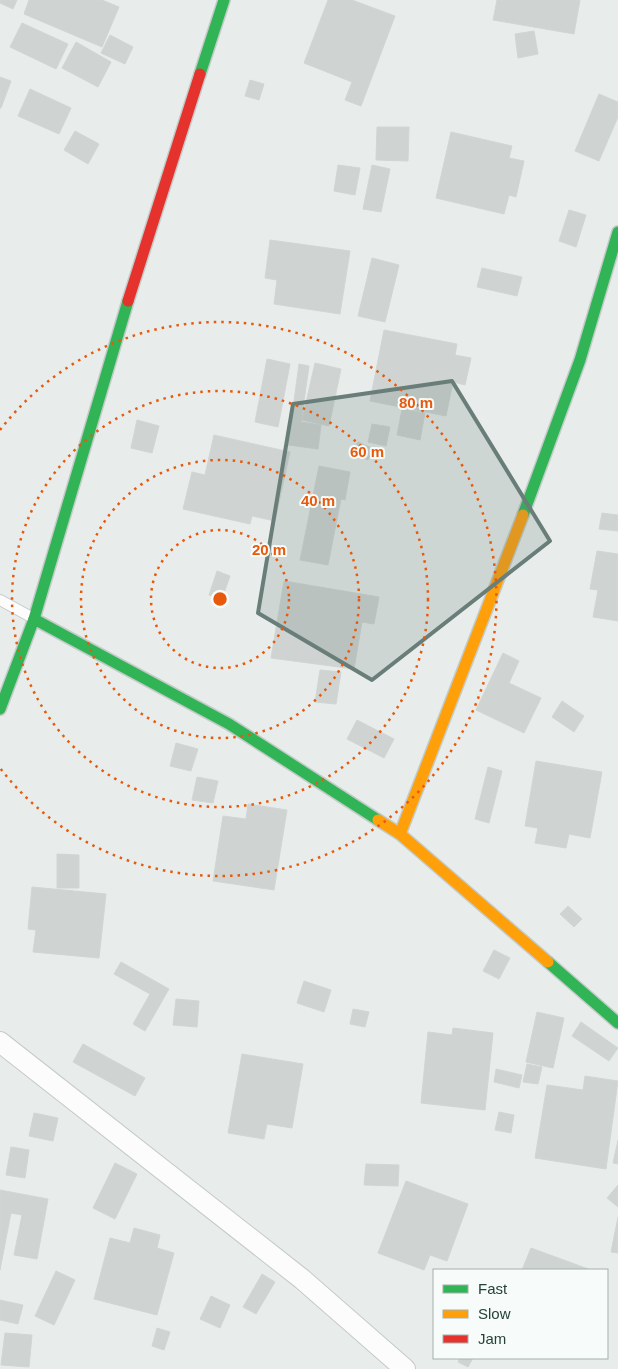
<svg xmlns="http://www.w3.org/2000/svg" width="618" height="1369" font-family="Arial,sans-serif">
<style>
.building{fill:#cfd4d2;stroke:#d1d6d4}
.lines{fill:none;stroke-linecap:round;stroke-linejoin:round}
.lane-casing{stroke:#c5cac8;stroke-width:12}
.street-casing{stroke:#c5cac8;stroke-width:22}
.fast-casing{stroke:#c3cbc8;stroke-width:14}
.slow-casing{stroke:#c3cbc8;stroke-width:14}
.jam-casing{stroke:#c3cbc8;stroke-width:14}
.lane{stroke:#fcfcfc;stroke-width:10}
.street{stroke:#fcfcfc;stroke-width:20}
.fast{stroke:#30b455;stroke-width:11}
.slow{stroke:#ff9f0a;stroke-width:11}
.jam{stroke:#e5322d;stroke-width:11}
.marked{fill:#697e78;fill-opacity:0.2;stroke:#697e78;stroke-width:4;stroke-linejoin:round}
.ring{fill:none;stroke:#e8590c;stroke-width:2.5;stroke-dasharray:2.5 5}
.centre{fill:#e8590c;stroke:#f7fbf9;stroke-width:2.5}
.ring-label{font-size:15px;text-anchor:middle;font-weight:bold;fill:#e8590c;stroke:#f7fbf9;stroke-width:4;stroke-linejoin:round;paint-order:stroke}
</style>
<rect width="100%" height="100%" fill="#e8edeb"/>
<g class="building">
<path d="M0,0H17L13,9L0,3Z"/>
<path d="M29,0H102L119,7L102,47L24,14Z"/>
<path d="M328,0H352L395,16L361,106L345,100L352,82L304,63Z"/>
<path d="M497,0H580L574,34L493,20Z"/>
<path d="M22,23L68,44L56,69L10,47Z"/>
<path d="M534,31L538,54L518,58L515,34Z"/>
<path d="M110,35L133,47L125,64L101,53Z"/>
<path d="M76,42L111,62L98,87L62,68Z"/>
<path d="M0,77L11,81L1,108H0Z"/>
<path d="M250,80L264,84L259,100L245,96Z"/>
<path d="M30,89L71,108L59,134L18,116Z"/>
<path d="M599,94L618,102V117L599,161L575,151Z"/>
<path d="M377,127H409L408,161L376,160Z"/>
<path d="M75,131L99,144L88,164L64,150Z"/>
<path d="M451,132L512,146L509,158L524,161L516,197L509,195L504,214L436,198Z"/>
<path d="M338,165L360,168L355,195L334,191Z"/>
<path d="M372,165L390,169L381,212L363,209Z"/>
<path d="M569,210L586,215L576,247L559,241Z"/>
<path d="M270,240L350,251L340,314L274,304L277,280L265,278Z"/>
<path d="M372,258L399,265L385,322L358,316Z"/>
<path d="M482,268L522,277L517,296L477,287Z"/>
<path d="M384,330L457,344L455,355L471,358L465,385L453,382L446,416L370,401Z"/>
<path d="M267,359L290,364L278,427L255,422Z"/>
<path d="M315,363L341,369L329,426L302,420Z"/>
<path d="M299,364L309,366L301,422L321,425L318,449L288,445Z"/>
<path d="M402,409L425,413L420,440L397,435Z"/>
<path d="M137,420L159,426L152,453L131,448Z"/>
<path d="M372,424L390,427L386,446L368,442Z"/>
<path d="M214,435L290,452L275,521L252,516L250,524L183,509L192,472L205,475Z"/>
<path d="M358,442L374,449L368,460L352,453Z"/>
<path d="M319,466L350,472L345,500L341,499L328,565L300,560Z"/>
<path d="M602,513L618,515V531L599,529Z"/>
<path d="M597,551L618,554V621L593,617L598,590L590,589Z"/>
<path d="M217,571L230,576L222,599L209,595Z"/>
<path d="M284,581L379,597L374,624L362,622L354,669L271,658Z"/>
<path d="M503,653L519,661L509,683L541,698L524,733L476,710Z"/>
<path d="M320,670L341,672L336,704L315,702Z"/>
<path d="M562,701L584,716L574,732L552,717Z"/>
<path d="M357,720L394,739L384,758L347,739Z"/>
<path d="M176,743L198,749L191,771L170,766Z"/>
<path d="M536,761L602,772L590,838L569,834L566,848L535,843L538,828L525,826Z"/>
<path d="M488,767L502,771L489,823L475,819Z"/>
<path d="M197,777L218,781L213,803L192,800Z"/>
<path d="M248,804L287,810L274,890L213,881L223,816L246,819Z"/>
<path d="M57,854L79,855V888H57Z"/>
<path d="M32,887L106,894L99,958L33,952L36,930L28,929Z"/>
<path d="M568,906L582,919L574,927L560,914Z"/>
<path d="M494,950L510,958L499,979L483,971Z"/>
<path d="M121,962L169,989L145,1031L133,1024L150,994L114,974Z"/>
<path d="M304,981L331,990L324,1012L297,1003Z"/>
<path d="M176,999L199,1001L197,1027L173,1025Z"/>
<path d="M353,1009L369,1012L365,1027L350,1024Z"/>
<path d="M537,1012L564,1018L553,1068L526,1062Z"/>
<path d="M581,1022L618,1048L609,1061L572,1036Z"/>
<path d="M453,1028L493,1033L485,1110L421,1103L428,1032L452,1035Z"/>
<path d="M83,1044L145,1078L135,1096L73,1062Z"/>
<path d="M242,1054L303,1064L292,1128L267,1124L264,1139L228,1133Z"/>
<path d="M527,1064L542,1067L538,1084L523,1082Z"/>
<path d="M496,1069L522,1075L519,1088L494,1082Z"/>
<path d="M585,1076L618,1081L606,1169L535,1158L547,1085L583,1090Z"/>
<path d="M499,1112L514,1115L511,1133L495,1130Z"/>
<path d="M34,1113L58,1118L53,1141L29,1136Z"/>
<path d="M618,1140V1164L613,1163Z"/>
<path d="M11,1147L29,1150L25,1178L6,1175Z"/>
<path d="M115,1163L137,1174L115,1219L93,1208Z"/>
<path d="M366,1164L399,1165L398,1186L364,1185Z"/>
<path d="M406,1181L468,1204L447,1261L430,1255L424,1270L378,1253Z"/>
<path d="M618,1185V1207L607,1198Z"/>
<path d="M0,1190L48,1199L37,1259L14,1255L22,1215L11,1213L0,1270Z"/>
<path d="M618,1217V1253L611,1252Z"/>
<path d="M134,1228L160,1235L157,1248L174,1253L157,1315L94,1299L110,1238L130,1243Z"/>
<path d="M531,1248L591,1270H522Z"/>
<path d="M56,1271L75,1280L54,1325L35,1316Z"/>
<path d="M262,1274L275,1282L256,1314L243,1307Z"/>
<path d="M211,1296L230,1305L220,1328L200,1319Z"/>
<path d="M0,1300L23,1305L18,1324L0,1320Z"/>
<path d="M157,1328L170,1332L164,1350L152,1346Z"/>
<path d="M5,1333L32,1335L29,1367L1,1365Z"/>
<path d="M460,1358H473L468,1367L458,1362Z"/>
</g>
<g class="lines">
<defs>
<path id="lane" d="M0,600L33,618"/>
<path id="street" d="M0,1042L302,1279L405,1369"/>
<g id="fast">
<path d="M200,74L224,0"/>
<path d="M523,515L580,360L618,232"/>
<path d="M34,619L229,724L378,820"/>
<path d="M0,709L34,619L128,301"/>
<path d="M548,962L618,1023"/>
</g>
<g id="slow">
<path d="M378,820L400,834L548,962"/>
<path d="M400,834L523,515"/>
</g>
<path id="jam" d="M128,301L200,74"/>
</defs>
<use href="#lane" class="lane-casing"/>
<use href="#street" class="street-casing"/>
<use href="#fast" class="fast-casing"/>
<use href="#slow" class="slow-casing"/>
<use href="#jam" class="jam-casing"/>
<use href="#lane" class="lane"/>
<use href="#street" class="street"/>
<use href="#fast" class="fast"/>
<use href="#slow" class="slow"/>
<use href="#jam" class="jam"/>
</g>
<path class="marked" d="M452,381L550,541L372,680L258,613L293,404Z"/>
<g class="ring">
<circle cx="220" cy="599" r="69"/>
<circle cx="220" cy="599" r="139"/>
<circle cx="220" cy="599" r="208"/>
<path d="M0 430A277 277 0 1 1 0 768"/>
</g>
<circle cx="220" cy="599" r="8" class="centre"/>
<g class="ring-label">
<text x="416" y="408">80 m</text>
<text x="367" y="457">60 m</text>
<text x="318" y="506">40 m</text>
<text x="269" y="555">20 m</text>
</g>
<rect x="433" y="1269" width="175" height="90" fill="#f7fbf9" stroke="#a3b1ad"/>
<rect x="443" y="1285" width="25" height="8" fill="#30b455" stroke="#a3b1ad"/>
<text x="478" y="1294" font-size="15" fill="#24423a">Fast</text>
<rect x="443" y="1310" width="25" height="8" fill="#ff9f0a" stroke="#a3b1ad"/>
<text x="478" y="1319" font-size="15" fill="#24423a">Slow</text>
<rect x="443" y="1335" width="25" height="8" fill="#e5322d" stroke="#a3b1ad"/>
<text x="478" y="1344" font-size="15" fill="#24423a">Jam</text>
</svg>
